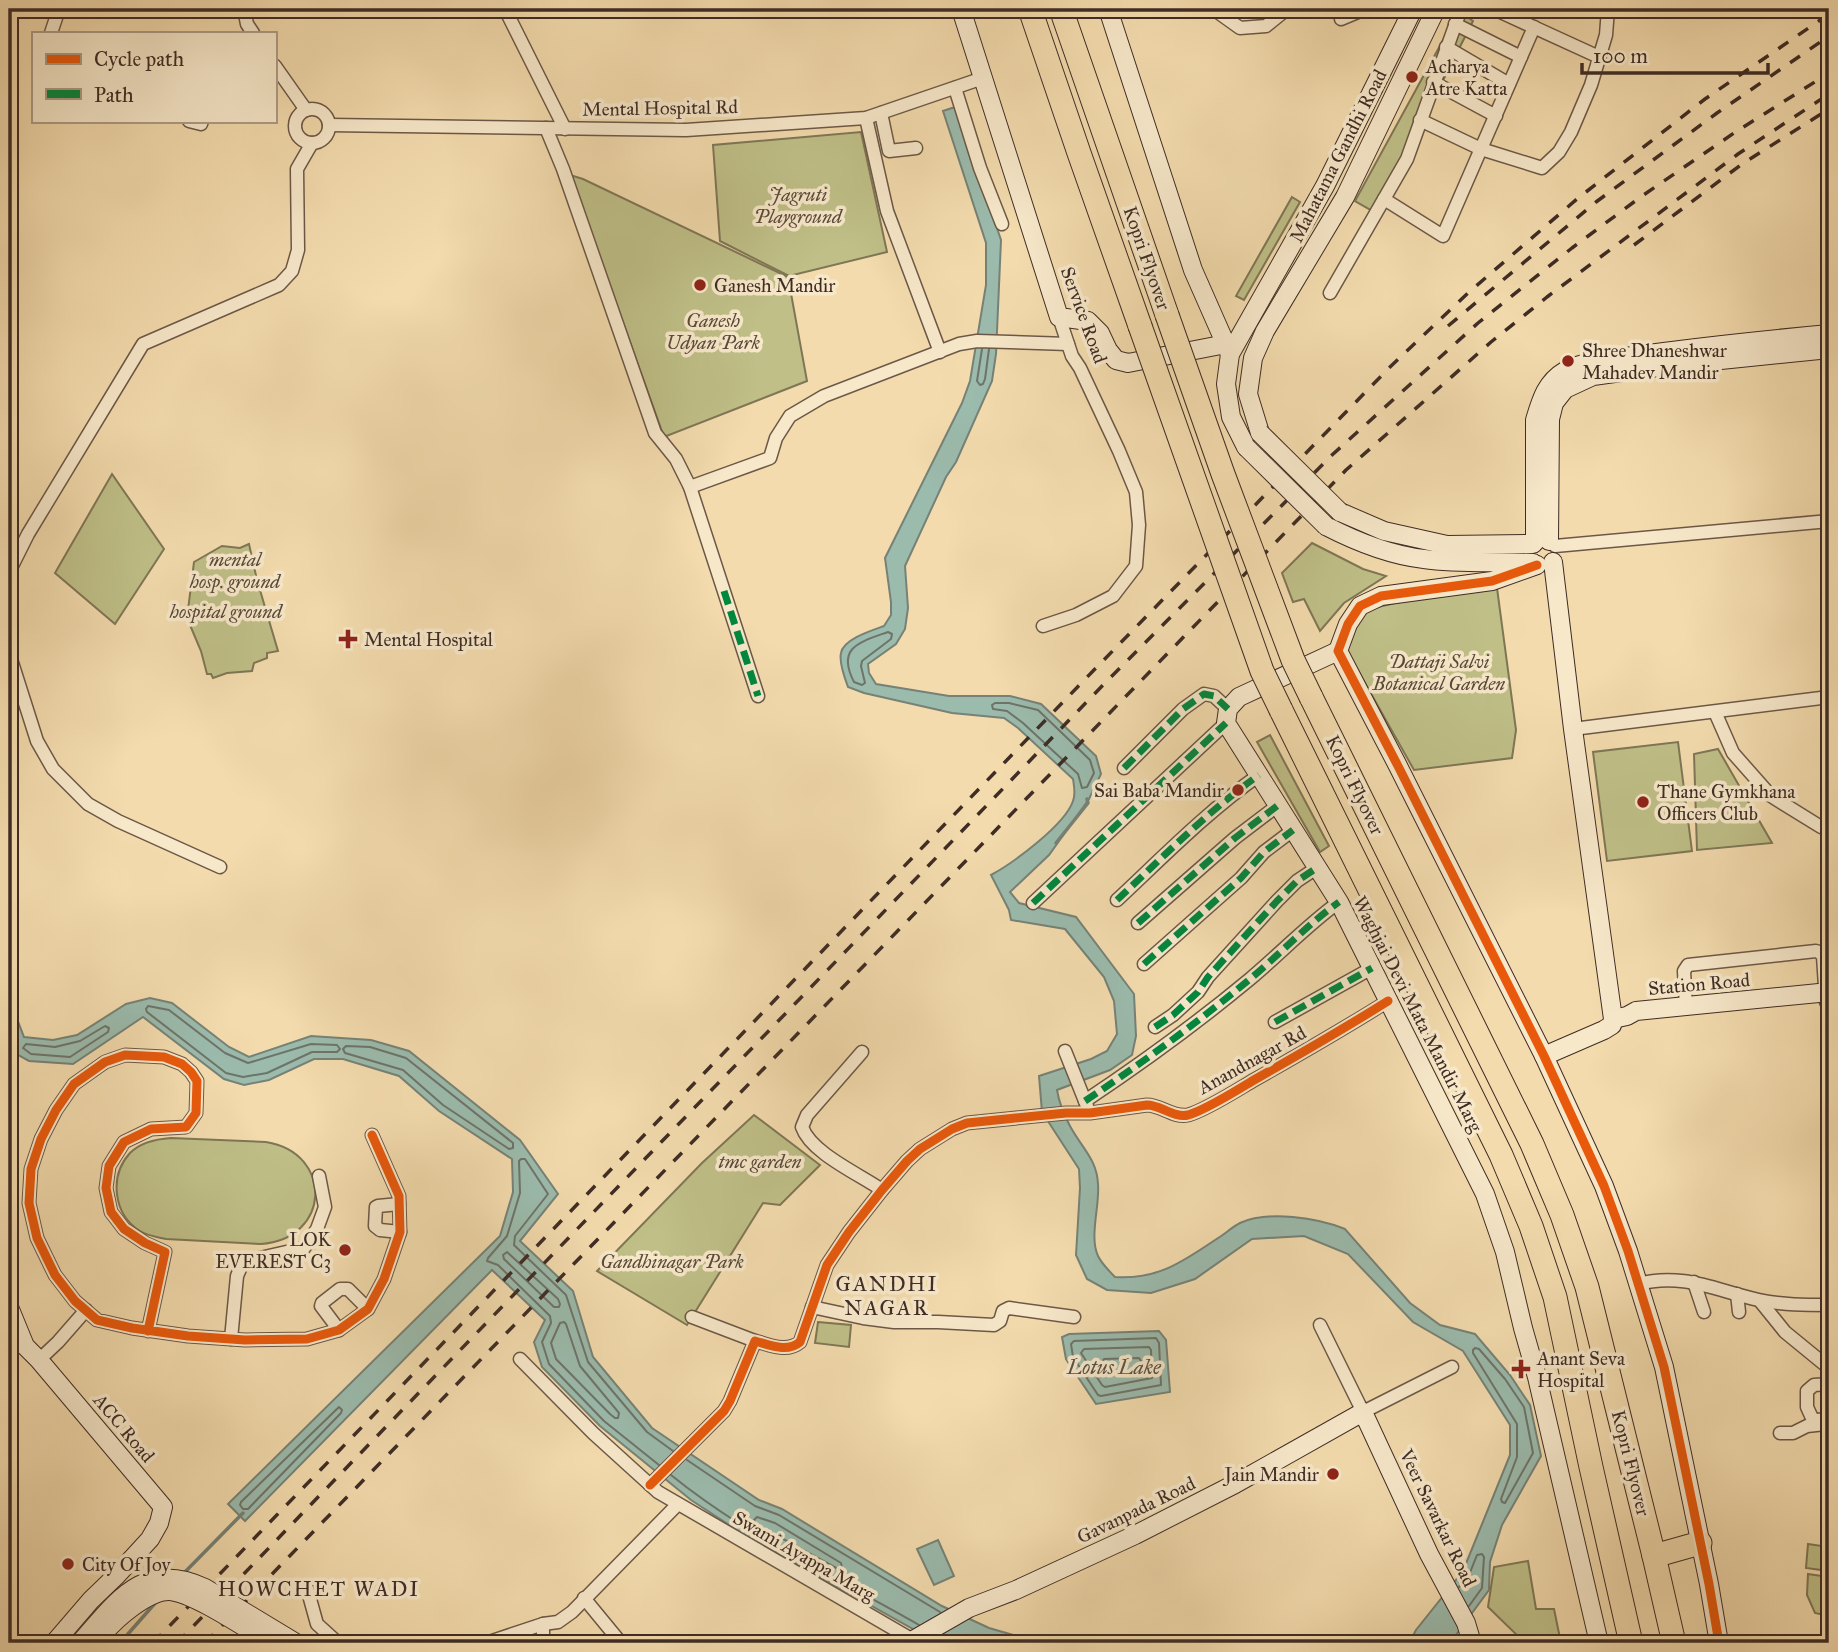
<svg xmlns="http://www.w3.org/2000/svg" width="1838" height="1652" font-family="'IM FELL Great Primer',serif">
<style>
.green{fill:#bfbf87;stroke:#7f7656;stroke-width:2}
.water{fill:#9bbbad;stroke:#768277;stroke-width:2}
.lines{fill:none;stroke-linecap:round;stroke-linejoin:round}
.shore{stroke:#6d7469;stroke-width:2}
.stream{stroke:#768277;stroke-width:3.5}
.street-casing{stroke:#6c5847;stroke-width:15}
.secondary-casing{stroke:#3f2c25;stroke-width:20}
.highway-casing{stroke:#3f2c25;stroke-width:25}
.street{stroke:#f7e8ca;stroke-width:12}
.secondary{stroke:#f7e8ca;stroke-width:18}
.highway{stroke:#f3dbad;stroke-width:23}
.rail{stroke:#3f2c25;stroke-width:3.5;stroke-dasharray:12 12;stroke-linecap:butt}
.secondary-bridge-casing{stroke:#3f2c25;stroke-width:20;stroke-linecap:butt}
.highway-bridge-casing{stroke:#3f2c25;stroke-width:25;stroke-linecap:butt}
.secondary-bridge{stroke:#f7e8ca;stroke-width:18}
.highway-bridge{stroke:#f3dbad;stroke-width:23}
.quiet{stroke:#00873e;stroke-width:7;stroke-dasharray:14 7;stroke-linecap:butt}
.cycleway-casing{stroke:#f7e8ca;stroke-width:13}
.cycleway{stroke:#e8590c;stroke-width:9}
.poi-dot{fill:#8f2418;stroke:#f7e8ca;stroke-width:2.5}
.labels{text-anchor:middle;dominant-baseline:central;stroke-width:7;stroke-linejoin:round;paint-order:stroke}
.poi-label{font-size:19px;fill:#3f2c25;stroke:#f7e8ca;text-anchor:start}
.street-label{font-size:19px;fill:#3f2c25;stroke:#f7e8ca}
.park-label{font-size:19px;font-style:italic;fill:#594939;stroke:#f7e8ca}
.neighbourhood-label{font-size:21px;letter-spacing:2px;fill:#3f2c25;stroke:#f7e8ca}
.water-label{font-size:21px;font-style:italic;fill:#565047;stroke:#f7e8ca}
</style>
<rect width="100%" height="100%" fill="#f3dbad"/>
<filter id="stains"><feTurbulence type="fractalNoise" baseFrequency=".00286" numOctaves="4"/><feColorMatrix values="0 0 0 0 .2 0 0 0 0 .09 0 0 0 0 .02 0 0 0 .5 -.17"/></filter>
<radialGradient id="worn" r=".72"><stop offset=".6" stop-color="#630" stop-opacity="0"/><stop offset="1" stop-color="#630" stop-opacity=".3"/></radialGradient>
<g class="green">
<path d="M1459,11L1473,21L1376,213L1355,201Z"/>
<path d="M861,132L887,252L789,276L720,241L713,145Z"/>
<path d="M570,175L583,179L788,277L807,381L664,437Z"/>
<path d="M1292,197L1300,202L1244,300L1236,296Z"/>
<path d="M112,474L164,549L115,624L55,573Z"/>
<path d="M1312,543L1363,569L1386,576L1344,603L1320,631L1304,599L1293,602L1282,573Z"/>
<path d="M249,544L257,580L278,651L267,653V658L254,663L252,671L227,673L213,678L211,674H207L201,651L187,618L194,562L222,546L240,548Z"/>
<path d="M1497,588L1516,730L1512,758L1414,770L1347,651C1352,638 1355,621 1367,612C1381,601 1473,592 1497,588Z"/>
<path d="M1270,735L1329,846L1320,852L1257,742Z"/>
<path d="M1678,742L1692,851L1607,861L1593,752Z"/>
<path d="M1718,749L1772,843L1697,850L1694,754Z"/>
<path d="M754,1115L820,1165L780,1205L763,1203L687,1325L597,1271L702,1163Z"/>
<path d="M171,1138L266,1142C334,1153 331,1239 261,1244L166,1239C157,1237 148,1236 140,1231C113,1214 109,1176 130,1153C141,1142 156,1139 171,1138Z"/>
<path d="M818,1322L851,1325L849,1347L815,1343Z"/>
<path d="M1808,1544L1829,1547V1571L1806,1568Z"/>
<path d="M1528,1561L1536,1609H1554L1561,1643H1525L1488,1607L1494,1567Z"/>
<path d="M1808,1574L1829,1577V1613L1824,1615L1815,1613L1807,1595Z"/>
</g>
<g class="water">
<path d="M955,107L1001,240L996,354L992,381L956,462L946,477L905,566L908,608L905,629L896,644L868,664L869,673L876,684L949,696H1010L1041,704L1096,756L1101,774L1089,799L1049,855L1010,892L1019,903L1076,917L1134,994L1136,1036L1132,1055L1110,1070L1057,1090C1059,1102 1064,1115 1070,1126C1081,1147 1097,1159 1098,1184C1100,1205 1089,1237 1098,1256C1102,1264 1109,1271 1115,1277C1158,1280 1184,1261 1218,1238C1225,1234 1232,1227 1240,1223C1268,1210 1318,1218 1345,1229L1410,1303L1440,1325L1475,1334L1510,1375L1530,1405L1541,1456L1502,1525L1490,1562L1489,1590L1450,1643H1409L1416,1630L1463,1571L1510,1455V1425L1463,1351L1413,1322L1348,1254L1304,1236L1252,1239L1195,1279L1151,1293L1107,1290L1087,1279L1076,1255L1080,1188L1079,1169L1042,1112L1039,1076L1091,1059L1107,1051L1117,1034L1114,1001L1104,977L1065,929L1011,920L1009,910L991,875C1013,863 1065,825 1073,801C1076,794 1074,786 1073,779L1018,728L1004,718L952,713L864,693L848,687C845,679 839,661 841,653C843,639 873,630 884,626L891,615V602L885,558L962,403L970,381L986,285V243L943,111Z"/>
<path d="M9,998L24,1037L53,1040L77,1035L126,1004L150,998L172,1003L229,1047L249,1057L311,1036L371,1040L409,1051L520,1140L558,1194L520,1241L573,1291L593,1357L652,1428L759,1500L782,1509L942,1606L989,1628L1041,1643H938L743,1534L691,1500L600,1426L542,1367L534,1342L545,1320L492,1270L245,1521L228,1504L500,1236L513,1192L512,1159L439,1111L399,1076L343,1059H314L269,1080L244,1085L224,1079L143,1017L73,1064L29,1061L18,1055L9,1047Z"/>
<path d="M1159,1331L1166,1340L1170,1392L1096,1404L1066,1359L1062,1337L1069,1334Z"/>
<path d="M938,1540L954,1576L934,1585L917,1549Z"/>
</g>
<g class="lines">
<g class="shore">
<path d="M982,349L977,381L980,385L983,384L985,379L989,349"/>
<path d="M888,632L892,634L891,639L862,661L861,666L865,683L862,685L854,682C836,647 860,642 888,632Z"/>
<path d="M995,703H1009L1038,710L1090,760L1094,773L1087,787L1082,788L1078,774L1023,723L1007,711L993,709L992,705Z"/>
<path d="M148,1006L169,1010L225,1053L248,1063L311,1044L337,1045L340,1049L337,1052H312L267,1073L243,1077L226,1073L147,1012L146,1009Z"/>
<path d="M105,1026L109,1028L108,1032L70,1057L31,1054L23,1048L26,1044L55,1047L80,1041Z"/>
<path d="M346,1046L370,1047L406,1058L513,1143V1148L509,1149L443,1105L403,1070L345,1053L343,1049Z"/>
<path d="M507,1252L558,1299L560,1304L559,1307H554L504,1259L503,1255Z"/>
<path d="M564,1322L566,1324L580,1366L619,1413L618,1418H615L610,1414L556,1359L551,1343L560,1323Z"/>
<path d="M1156,1338L1159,1343L1161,1385L1101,1396L1098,1395L1073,1357L1071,1344L1074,1341Z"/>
<path d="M1149,1347L1151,1350L1152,1378L1105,1387L1102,1385L1081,1353L1084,1349Z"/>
<path d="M1475,1348L1479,1349L1505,1379L1524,1407L1533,1453L1505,1503L1502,1502L1501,1499L1517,1457V1424L1473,1353V1350Z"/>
<path d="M1139,1358L1141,1361L1140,1370L1111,1375L1107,1374L1101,1363L1104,1359Z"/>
<path d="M339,1407L342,1410L341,1413L248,1509H243L240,1505L241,1502Z"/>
<path d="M687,1460L755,1506L779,1515L940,1612"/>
<path d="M659,1465L604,1421L549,1364L542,1342L551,1323L550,1316L498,1265L487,1261L488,1258L507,1236L520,1193L519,1161L521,1159H525L548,1194L515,1236L514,1245L566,1295L588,1362L647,1432L673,1451"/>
<path d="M671,1475C746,1536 835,1577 919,1625"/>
<path d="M757,1517L775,1523L841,1563L842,1568L838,1569L756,1524L754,1520Z"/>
<path d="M1459,1587L1469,1575L1477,1555L1482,1554L1484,1557L1482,1588L1469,1606"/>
</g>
<g class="stream">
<path d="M1056,843L1088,803L1087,799"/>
<path d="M182,1575L243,1513"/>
<path d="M120,1643L157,1601"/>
</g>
<defs>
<g id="street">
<path d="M244,9L247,24L253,33"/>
<path d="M505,9L565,129"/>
<path d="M1494,9L1599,57"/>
<path d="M9,10L12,11"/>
<path d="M1219,13L1240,28L1266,26L1287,9"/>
<path d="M1341,19L1365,9"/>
<path d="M1455,24L1521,57"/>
<path d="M51,33L59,9"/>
<path d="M1446,47L1509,84"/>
<path d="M275,66L306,110"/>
<path d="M1433,82L1496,116"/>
<path d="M955,88L980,168L1002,224"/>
<circle cx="312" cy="126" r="17"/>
<path d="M881,113L889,151L916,148"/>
<path d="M866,118L887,211L940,352"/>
<path d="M1420,120L1481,149L1542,168L1559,152L1571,132L1591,85L1606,35L1608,9"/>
<path d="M189,121L201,124L202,121"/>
<path d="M329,125L686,130L866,118L983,78"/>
<path d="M546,128L563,169L655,433L676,459L690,487L758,696"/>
<path d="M1384,199L1443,236L1534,27"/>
<path d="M1330,293L1407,159L1461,9"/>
<path d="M690,487L770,458L776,438L790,416L824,396L959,344L977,341L1068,344"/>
<path d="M1555,546L1829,521"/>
<path d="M9,579L12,566L28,534L143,344L279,285L292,271L298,250L297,169L312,143"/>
<path d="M1043,626L1076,615L1113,596L1136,566L1139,525L1136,492L1119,451L1080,368L1072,356L1059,317"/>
<path d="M9,653L37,741L53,769L88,804L118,821L220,867"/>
<path d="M1715,712L1733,753L1771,796L1821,827L1829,829"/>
<path d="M1573,729L1829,697"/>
<path d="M1124,768L1183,709L1204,694L1214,696L1228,709"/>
<path d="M1117,900C1163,857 1208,811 1259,775"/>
<path d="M1033,903L1226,723"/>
<path d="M1138,923L1235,838L1277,806"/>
<path d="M1144,964L1241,878L1264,852L1293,830"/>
<path d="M1686,1007L1684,971L1688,965L1816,951L1819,952L1823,956L1826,1002"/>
<path d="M1275,1022L1372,968"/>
<path d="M1155,1027L1173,1015L1198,992L1208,977L1277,901L1297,881L1318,867"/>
<path d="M1065,1051L1087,1106"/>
<path d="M862,1052L807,1115L802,1127C811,1153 859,1174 882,1190"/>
<path d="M1085,1101C1142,1063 1197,1023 1250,979C1280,954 1307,925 1339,902"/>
<path d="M399,1204L378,1206L376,1207L375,1226L380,1230L400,1232"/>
<path d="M1694,1282L1704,1312"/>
<path d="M1638,1284C1683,1272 1717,1291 1759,1300C1782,1305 1806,1305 1829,1305"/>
<path d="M1737,1294L1739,1312"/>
<path d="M1760,1301L1785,1332L1829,1368"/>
<path d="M812,1307L863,1318L894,1322H938L994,1325L1000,1321L1003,1311L1009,1308L1074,1317"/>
<path d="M692,1317L755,1341"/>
<path d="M1320,1325L1363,1412L1452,1367"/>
<path d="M339,1330L321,1306L322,1303L340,1289H348L368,1309"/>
<path d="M148,1331L165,1252L145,1243L124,1229L111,1212L106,1188L109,1166L124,1142L151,1129L186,1127L196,1113L197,1081L191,1072L182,1064L164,1057L125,1055L105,1062L74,1084L56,1110L41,1139L31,1169L29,1203L37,1238L55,1275L75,1301L97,1320L132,1328L188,1336L245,1340L307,1339L339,1330L368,1309L384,1279L400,1232L399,1196L372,1135"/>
<path d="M231,1339L237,1276L243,1262L304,1248L317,1229L325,1207L319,1176"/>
<path d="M520,1359L593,1433L658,1492L918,1643"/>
<path d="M39,1360L58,1342L86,1310"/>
<path d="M1829,1384L1814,1385L1807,1391V1407L1812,1418L1816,1420L1829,1419"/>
<path d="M1780,1433H1793L1807,1426L1825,1424"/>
<path d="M650,1485L724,1411L730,1401L755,1341C770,1345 787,1353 800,1342L827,1265L849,1232L882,1190L907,1161L920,1149L952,1129L967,1123L1066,1113H1090L1147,1105C1161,1105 1173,1118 1188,1115C1206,1110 1237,1090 1254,1080C1300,1054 1345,1028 1388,1001"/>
<path d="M307,1588L317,1624L338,1643"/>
<path d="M584,1598L621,1643"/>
<path d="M543,1624V1643"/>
<path d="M486,1643L543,1624L558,1622L572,1612L678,1504"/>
</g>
<g id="secondary">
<path d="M961,9L1059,317L1088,321L1100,333L1108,350L1116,360L1128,363L1226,344"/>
<path d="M1108,9L1193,270L1230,354"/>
<path d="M1260,433L1248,394L1253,358L1265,331L1345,197L1436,9"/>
<path d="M1246,447L1231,417L1226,384L1230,354L1325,186L1413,9"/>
<path d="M1340,512L1384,531L1447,545L1533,544"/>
<path d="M1326,526C1357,542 1389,555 1424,559C1460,564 1497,561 1533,563"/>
<path d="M1549,541L1550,419L1554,403L1565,389L1593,376L1672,365L1829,349"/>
<path d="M1535,542V420C1541,400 1546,382 1565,371C1583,361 1612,359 1633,356C1698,347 1764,340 1829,334"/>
<path d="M1553,562L1573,729L1613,1019"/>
<path d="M1537,565L1492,581L1381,596L1360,606L1348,624L1338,651L1398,766L1544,1056L1604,1186L1628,1251L1664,1367L1709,1584L1719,1643"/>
<path d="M1338,651L1239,697L1228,709L1226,723L1339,902L1485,1194L1505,1252L1523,1328L1537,1377L1599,1643"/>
<path d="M1613,1019L1627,1016L1636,1011L1829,992"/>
<path d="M1544,1056L1604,1030L1612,1025L1613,1019"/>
<path d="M9,1307L25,1346L39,1360L163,1507L159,1523L150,1539L117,1575L91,1600L54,1643"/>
<path d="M908,1643L969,1608L1016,1590L1135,1535L1235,1484L1363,1412L1429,1554L1466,1623L1472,1643"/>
</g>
<g id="highway">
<path d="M1030,9L1079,153L1140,326"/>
<path d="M1061,9L1167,315"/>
<path d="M1311,697L1532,1144L1562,1215L1587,1287L1654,1556L1674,1643"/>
<path d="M1281,710L1501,1155L1531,1226L1555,1297L1591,1467L1631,1643"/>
<path d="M1654,1556L1700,1543"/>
</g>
</defs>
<use href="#street" class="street-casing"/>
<use href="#secondary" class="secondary-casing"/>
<use href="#highway" class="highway-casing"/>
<use href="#street" class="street"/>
<use href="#secondary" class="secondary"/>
<use href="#highway" class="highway"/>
<g class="rail">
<path d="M1634,245L1742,164L1829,109"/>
<path d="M1448,326L1596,202L1717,113L1829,36"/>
<path d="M153,1643L1093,671L1390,367L1468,293L1577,199L1705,99L1829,14"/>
<path d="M177,1643L1105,683L1332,455L1478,323L1572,248L1642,196L1734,133L1829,73"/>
<path d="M205,1643L1346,470L1491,342L1547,297L1738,154L1829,94"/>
</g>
<defs>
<g id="secondary-bridge">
<path d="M1260,433L1340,512"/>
<path d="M1246,447L1326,526"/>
<path d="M103,1634C116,1619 148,1590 170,1591C194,1593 248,1630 271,1643"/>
<path d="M80,1643C117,1601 143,1559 205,1588L296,1643"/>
</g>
<g id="highway-bridge">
<path d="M1167,315L1223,474L1293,660L1311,697"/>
<path d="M1140,326L1262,671L1281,710"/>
</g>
</defs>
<use href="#secondary-bridge" class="secondary-bridge-casing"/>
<use href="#highway-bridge" class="highway-bridge-casing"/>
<use href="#secondary-bridge" class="secondary-bridge"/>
<use href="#highway-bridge" class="highway-bridge"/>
<g class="quiet">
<path d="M724,591L758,696"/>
<path d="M1124,768L1183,709L1204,694L1214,696L1228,709"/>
<path d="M1117,900C1163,857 1208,811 1259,775"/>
<path d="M1033,903L1226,723"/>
<path d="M1138,923L1235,838L1277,806"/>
<path d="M1144,964L1241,878L1264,852L1293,830"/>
<path d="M1275,1022L1372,968"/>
<path d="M1155,1027L1173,1015L1198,992L1208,977L1277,901L1297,881L1318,867"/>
<path d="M1085,1101C1142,1063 1197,1023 1250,979C1280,954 1307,925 1339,902"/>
</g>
<defs>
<g id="cycleway">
<path d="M1537,565L1492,581L1381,596L1360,606L1348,624L1338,651L1398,766L1544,1056L1604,1186L1628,1251L1664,1367L1709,1584L1719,1643"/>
<path d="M148,1331L165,1252L145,1243L124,1229L111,1212L106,1188L109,1166L124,1142L151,1129L186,1127L196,1113L197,1081L191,1072L182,1064L164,1057L125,1055L105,1062L74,1084L56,1110L41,1139L31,1169L29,1203L37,1238L55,1275L75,1301L97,1320L132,1328L188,1336L245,1340L307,1339L339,1330L368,1309L384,1279L400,1232L399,1196L372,1135"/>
<path d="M650,1485L724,1411L730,1401L755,1341C770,1345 787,1353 800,1342L827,1265L849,1232L882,1190L907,1161L920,1149L952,1129L967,1123L1066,1113H1090L1147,1105C1161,1105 1173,1118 1188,1115C1206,1110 1237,1090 1254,1080C1300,1054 1345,1028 1388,1001"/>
</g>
</defs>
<use href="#cycleway" class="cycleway-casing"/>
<use href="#cycleway" class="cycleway"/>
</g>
<g class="poi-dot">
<circle cx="1412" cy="77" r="7"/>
<circle cx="700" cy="285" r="7"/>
<circle cx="1568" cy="361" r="7"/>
<path d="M344.5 628.5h7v7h7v7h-7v7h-7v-7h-7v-7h7z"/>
<circle cx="1238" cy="790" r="7"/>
<circle cx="1643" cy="802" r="7"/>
<circle cx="345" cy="1250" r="7"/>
<path d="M1517.5 1358.5h7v7h7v7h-7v7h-7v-7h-7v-7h7z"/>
<circle cx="1333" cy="1474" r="7"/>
<circle cx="68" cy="1564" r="7"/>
</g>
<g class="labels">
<g class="poi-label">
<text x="1426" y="66">Acharya<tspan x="1426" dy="22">Atre Katta</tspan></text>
<text x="714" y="285">Ganesh Mandir</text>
<text x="1582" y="350">Shree Dhaneshwar<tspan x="1582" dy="22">Mahadev Mandir</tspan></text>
<text x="364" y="639">Mental Hospital</text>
<text x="1224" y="790" text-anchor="end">Sai Baba Mandir</text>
<text x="1657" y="791">Thane Gymkhana<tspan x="1657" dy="22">Officers Club</tspan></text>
<text x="331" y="1239" text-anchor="end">LOK<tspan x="331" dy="22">EVEREST C3</tspan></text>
<text x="1537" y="1358">Anant Seva<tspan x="1537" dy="22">Hospital</tspan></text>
<text x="1319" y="1474" text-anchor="end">Jain Mandir</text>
<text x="82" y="1564">City Of Joy</text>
</g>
<g class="street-label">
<text transform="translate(660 108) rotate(-1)">Mental Hospital Rd</text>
<text transform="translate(1338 156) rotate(-63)">Mahatama Gandhi Road</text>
<text transform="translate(1147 258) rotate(71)">Kopri Flyover</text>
<text transform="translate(1084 315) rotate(70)">Service Road</text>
<text transform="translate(1355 785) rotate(64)">Kopri Flyover</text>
<text transform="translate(1699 984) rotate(-5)">Station Road</text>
<text transform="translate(1418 1014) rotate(63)">Waghjai Devi Mata Mandir Marg</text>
<text transform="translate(1252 1060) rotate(-29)">Anandnagar Rd</text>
<text transform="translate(124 1428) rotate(50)">ACC Road</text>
<text transform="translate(1631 1463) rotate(76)">Kopri Flyover</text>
<text transform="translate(1136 1510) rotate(-26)">Gavanpada Road</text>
<text transform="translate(1438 1518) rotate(64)">Veer Savarkar Road</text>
<text transform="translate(804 1556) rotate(30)">Swami Ayappa Marg</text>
</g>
<g class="park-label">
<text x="798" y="194">Jagruti<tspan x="798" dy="22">Playground</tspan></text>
<text x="713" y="320">Ganesh<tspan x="713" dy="22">Udyan Park</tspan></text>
<text x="235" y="559">mental<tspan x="235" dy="22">hosp. ground</tspan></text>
<text x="226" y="611">hospital ground</text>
<text x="1439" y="661">Dattaji Salvi<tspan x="1439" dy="22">Botanical Garden</tspan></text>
<text x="760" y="1161">tmc garden</text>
<text x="672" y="1261">Gandhinagar Park</text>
</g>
<g class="neighbourhood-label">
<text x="887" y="1284">GANDHI<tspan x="887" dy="24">NAGAR</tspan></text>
<text x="319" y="1589">HOWCHET WADI</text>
</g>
<g class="water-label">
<text x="1114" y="1367">Lotus Lake</text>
</g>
</g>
<rect width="1838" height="1652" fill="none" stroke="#f3dbad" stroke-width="35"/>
<rect x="10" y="10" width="1817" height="1631" fill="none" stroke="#3f2c25" stroke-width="3.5"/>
<rect x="18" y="18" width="1803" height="1617" fill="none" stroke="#3f2c25" stroke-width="2"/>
<rect x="32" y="32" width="245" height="91" fill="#f7e8ca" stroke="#ad9d88" stroke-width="2"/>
<rect x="46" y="54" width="35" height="10" fill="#e8590c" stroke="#ad9d88" stroke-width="2"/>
<text x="94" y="66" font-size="21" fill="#3f2c25">Cycle path</text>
<rect x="46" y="89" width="35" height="10" fill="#00873e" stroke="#ad9d88" stroke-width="2"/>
<text x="94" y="102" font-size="21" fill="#3f2c25">Path</text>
<path d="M1582 63v10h186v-10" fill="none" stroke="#3f2c25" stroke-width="3.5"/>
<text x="1593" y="63" font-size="21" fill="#3f2c25" stroke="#f7e8ca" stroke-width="5" paint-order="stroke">100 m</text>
<rect width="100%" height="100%" filter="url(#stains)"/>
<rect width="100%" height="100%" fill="url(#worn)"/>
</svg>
